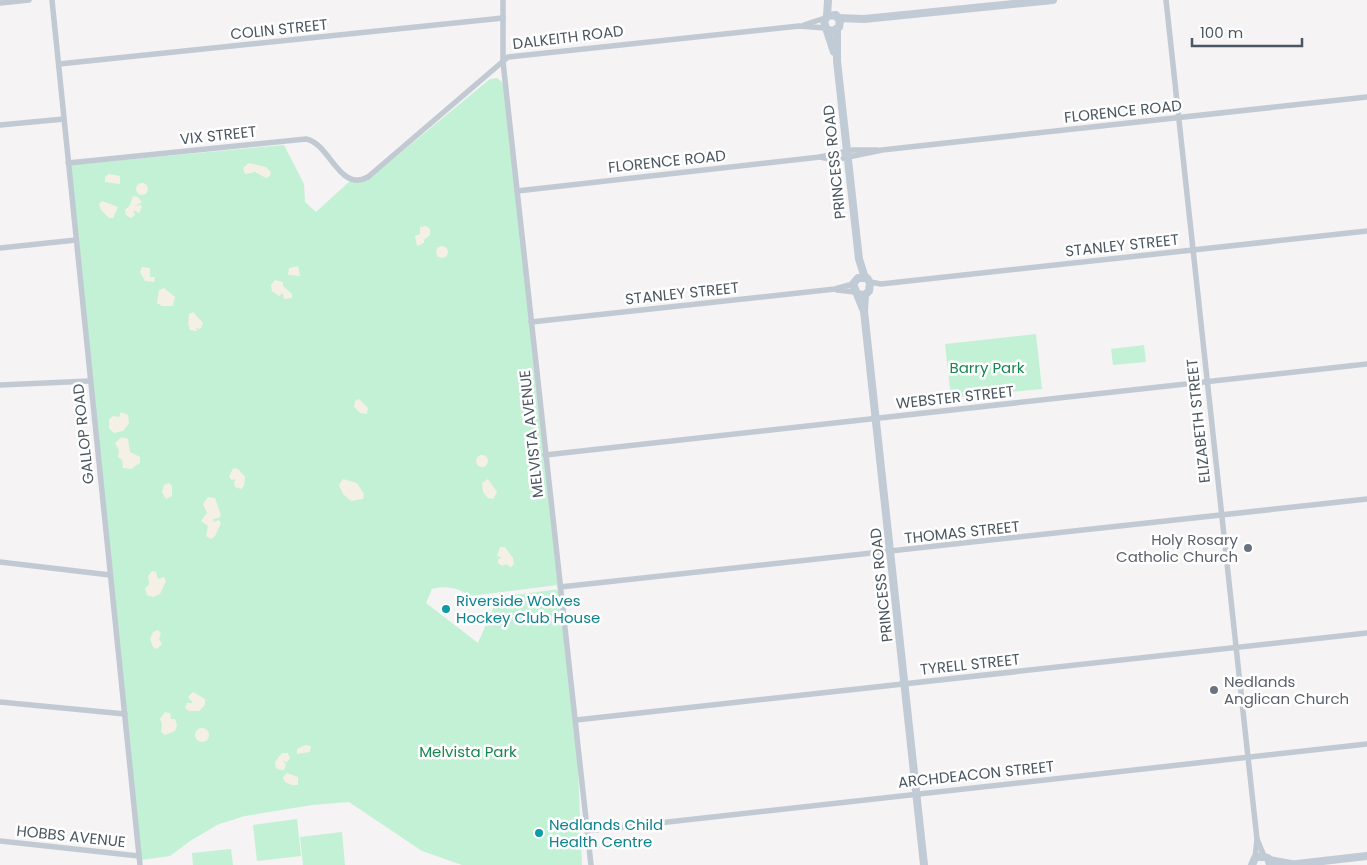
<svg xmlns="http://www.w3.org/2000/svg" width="1367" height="865" font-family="Poppins,sans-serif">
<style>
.green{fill:#c3f1d5}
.sand{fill:#f5f0e5}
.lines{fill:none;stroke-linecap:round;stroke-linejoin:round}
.street{stroke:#c1cad2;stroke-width:5.5}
.secondary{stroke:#c1cbd6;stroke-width:8}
.worship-dot{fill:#6b7280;stroke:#fff;stroke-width:2}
.culture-dot{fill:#0f9aa8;stroke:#fff;stroke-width:2}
.labels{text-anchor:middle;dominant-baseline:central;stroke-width:5;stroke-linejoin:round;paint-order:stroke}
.street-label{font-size:15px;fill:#4a5661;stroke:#fff}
.park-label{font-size:15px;fill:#17864f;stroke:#fff}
.worship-label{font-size:15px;fill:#5b616d;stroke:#fff;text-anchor:end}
.culture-label{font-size:15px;fill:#0d838f;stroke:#fff;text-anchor:start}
</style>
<rect width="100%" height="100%" fill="#f5f3f3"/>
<g class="green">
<path d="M497,78L502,82L504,88L558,585L470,596C459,588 445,585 432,589L426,603L478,643L498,597L560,589L576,720L582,865H462L422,851L349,802L312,805L245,816L219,824L190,841L170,856L141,860L70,165L284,145L304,184L305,202L316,212L351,180L370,178L490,79Z"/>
<path d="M1036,334L1042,389L951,398L945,344Z"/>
<path d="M1144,345L1146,362L1113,365L1111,349Z"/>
<path d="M297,819L301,856L257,861L253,825Z"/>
<path d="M342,832L345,865H303L300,837Z"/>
<path d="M231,849L233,865H193L192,853Z"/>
</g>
<g class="sand">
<path d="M249,163L266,167L271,172L270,176L266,178L255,172L245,174L243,168Z"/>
<path d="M109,174L120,176V184L105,182V177Z"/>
<circle cx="142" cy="189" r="6"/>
<path d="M133,196L138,197L142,202L135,206L141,205L142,207L139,213L133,210L135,215L131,218L126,215L125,210L130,205Z"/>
<path d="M102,201L118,207L113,218H109L101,210L99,204Z"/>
<path d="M426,226L430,229V235L424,240V243L417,246L415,236L420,234V227Z"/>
<circle cx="442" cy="252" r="6"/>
<path d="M298,266L300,276L288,275L289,268Z"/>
<path d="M142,267L150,268V277H155L154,282L145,281L140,272Z"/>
<path d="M275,280L283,282V286L292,294V298L284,299L283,293L279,296L272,291L271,285Z"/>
<path d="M164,288L175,297L173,306H162L157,303L159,290Z"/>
<path d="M193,312L203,323L201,328L199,329L196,327L197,331L190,330L188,323L189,314Z"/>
<path d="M359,399L368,408L367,414L360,413L354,407L355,401Z"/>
<path d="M121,412L128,415L129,423L123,431L114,433L109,428V420L113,416L119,417Z"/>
<path d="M122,437L128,439L130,452L140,457V463L131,469L123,468L122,460L118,457L119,451L115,443Z"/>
<circle cx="482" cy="461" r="6"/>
<path d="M233,468L238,469L245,477L244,486L241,489L235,487L234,482L236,479L232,480L229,477Z"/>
<path d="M343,479L357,483L364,494L363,499L351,501L343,494L339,485Z"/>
<path d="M488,479L497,492L493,499L488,498L483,492L482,483Z"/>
<path d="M169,483L172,486V496L166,499L162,492L164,485Z"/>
<path d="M208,497L215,498L221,515L219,518L213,519L214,522L219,520L221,523L215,536L211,539L206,536L208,526L201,521L207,513L203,504Z"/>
<path d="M500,547H505L513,558L514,564L511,567L506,564L502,566L498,563V559L502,558L497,556Z"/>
<path d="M152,571L156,572L158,579L164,577L166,581L160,594L153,597L147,595L145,589L149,584L148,576Z"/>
<path d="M158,630L161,633L159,639L162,644L157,649L153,647L150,639L153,632Z"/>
<path d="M193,692L205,699V705L199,711H189L185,708L187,703H193L188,697Z"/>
<path d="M165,712L170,713L171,719H175L177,725L175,731L165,735L161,732L162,724L160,719Z"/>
<circle cx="202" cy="735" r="7"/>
<path d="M305,745L311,746L310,752L297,754V749Z"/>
<path d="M282,753H288L290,758L287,762L282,761L286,764L284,770H280L276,768L275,762Z"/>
<path d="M287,773L298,777V785H292L285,782L283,777Z"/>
</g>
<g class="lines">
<g class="street">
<path d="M52,0L140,865"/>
<path d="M503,0V62L591,865"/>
<path d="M1166,0L1247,748L1257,839L1264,856"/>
<path d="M0,3L29,0"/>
<path d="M804,25L825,18"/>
<path d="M59,64L503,18"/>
<path d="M0,125L64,119"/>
<path d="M820,157L834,160L882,150L1367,97"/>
<path d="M68,163L306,139C330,143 339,193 368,177L508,57L799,26L826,28"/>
<path d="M517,191L820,157L853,150H877"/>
<path d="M0,248L76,240"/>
<path d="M870,282L881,284L1367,231"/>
<path d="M837,290L855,292"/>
<path d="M531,322L835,289L853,284"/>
<path d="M0,385L90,381"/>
<path d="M545,455L1367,364"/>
<path d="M0,562L110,575"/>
<path d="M560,587L1367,499"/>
<path d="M0,702L125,714"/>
<path d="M576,720L1367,633"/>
<path d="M587,831L1367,744"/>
<path d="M0,841L139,856"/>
<path d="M1255,858L1257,839"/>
</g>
<g class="secondary">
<path d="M827,16L828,0"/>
<path d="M838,18L864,19L1053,0"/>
<path d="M837,29V61L859,259L865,278"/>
<path d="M828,30L833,31L839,27L840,21L836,15L827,16L824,22L834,52"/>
<path d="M857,294L865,295L869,291L870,283L867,278H858L853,284L863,309"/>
<path d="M865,295L864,311L924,865"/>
<path d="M1269,860L1291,864"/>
<path d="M1252,865L1255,858L1261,856L1268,858L1270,865"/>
<path d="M1288,865L1367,856"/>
</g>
</g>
<g class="worship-dot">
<circle cx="1248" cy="548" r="5"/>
<circle cx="1214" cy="690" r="5"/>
</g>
<g class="culture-dot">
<circle cx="446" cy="609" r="5"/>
<circle cx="539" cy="833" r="5"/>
</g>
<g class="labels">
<g class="street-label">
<text transform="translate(279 29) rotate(-6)">COLIN STREET</text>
<text transform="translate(568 37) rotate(-7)">DALKEITH ROAD</text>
<text transform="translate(1123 111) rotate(-6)">FLORENCE ROAD</text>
<text transform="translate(218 135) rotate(-6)">VIX STREET</text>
<text transform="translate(667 161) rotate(-6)">FLORENCE ROAD</text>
<text transform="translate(834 162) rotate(-96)">PRINCESS ROAD</text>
<text transform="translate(1122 245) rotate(-6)">STANLEY STREET</text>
<text transform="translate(682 293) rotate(-6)">STANLEY STREET</text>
<text transform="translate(955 397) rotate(-6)">WEBSTER STREET</text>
<text transform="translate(1198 421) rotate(-96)">ELIZABETH STREET</text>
<text transform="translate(83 434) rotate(-96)">GALLOP ROAD</text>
<text transform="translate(531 434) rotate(-96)">MELVISTA AVENUE</text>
<text transform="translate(962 532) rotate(-6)">THOMAS STREET</text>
<text transform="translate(881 585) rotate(-96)">PRINCESS ROAD</text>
<text transform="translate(970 664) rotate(-6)">TYRELL STREET</text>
<text transform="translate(976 774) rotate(-6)">ARCHDEACON STREET</text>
<text transform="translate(71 836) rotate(6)">HOBBS AVENUE</text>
</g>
<g class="park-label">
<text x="987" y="367">Barry Park</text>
<text x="468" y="751">Melvista Park</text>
</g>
<g class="worship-label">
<text x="1238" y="539">Holy Rosary<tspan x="1238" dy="17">Catholic Church</tspan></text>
<text x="1224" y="681" text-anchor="start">Nedlands<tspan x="1224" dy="17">Anglican Church</tspan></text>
</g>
<g class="culture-label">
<text x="456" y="600">Riverside Wolves<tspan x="456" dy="17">Hockey Club House</tspan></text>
<text x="549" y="824">Nedlands Child<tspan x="549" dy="17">Health Centre</tspan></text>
</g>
</g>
<path d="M1192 38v8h110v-8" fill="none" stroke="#4a5661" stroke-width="2.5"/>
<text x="1200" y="38" font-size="15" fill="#4a5661" stroke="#ffffff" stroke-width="4" paint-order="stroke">100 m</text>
</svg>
